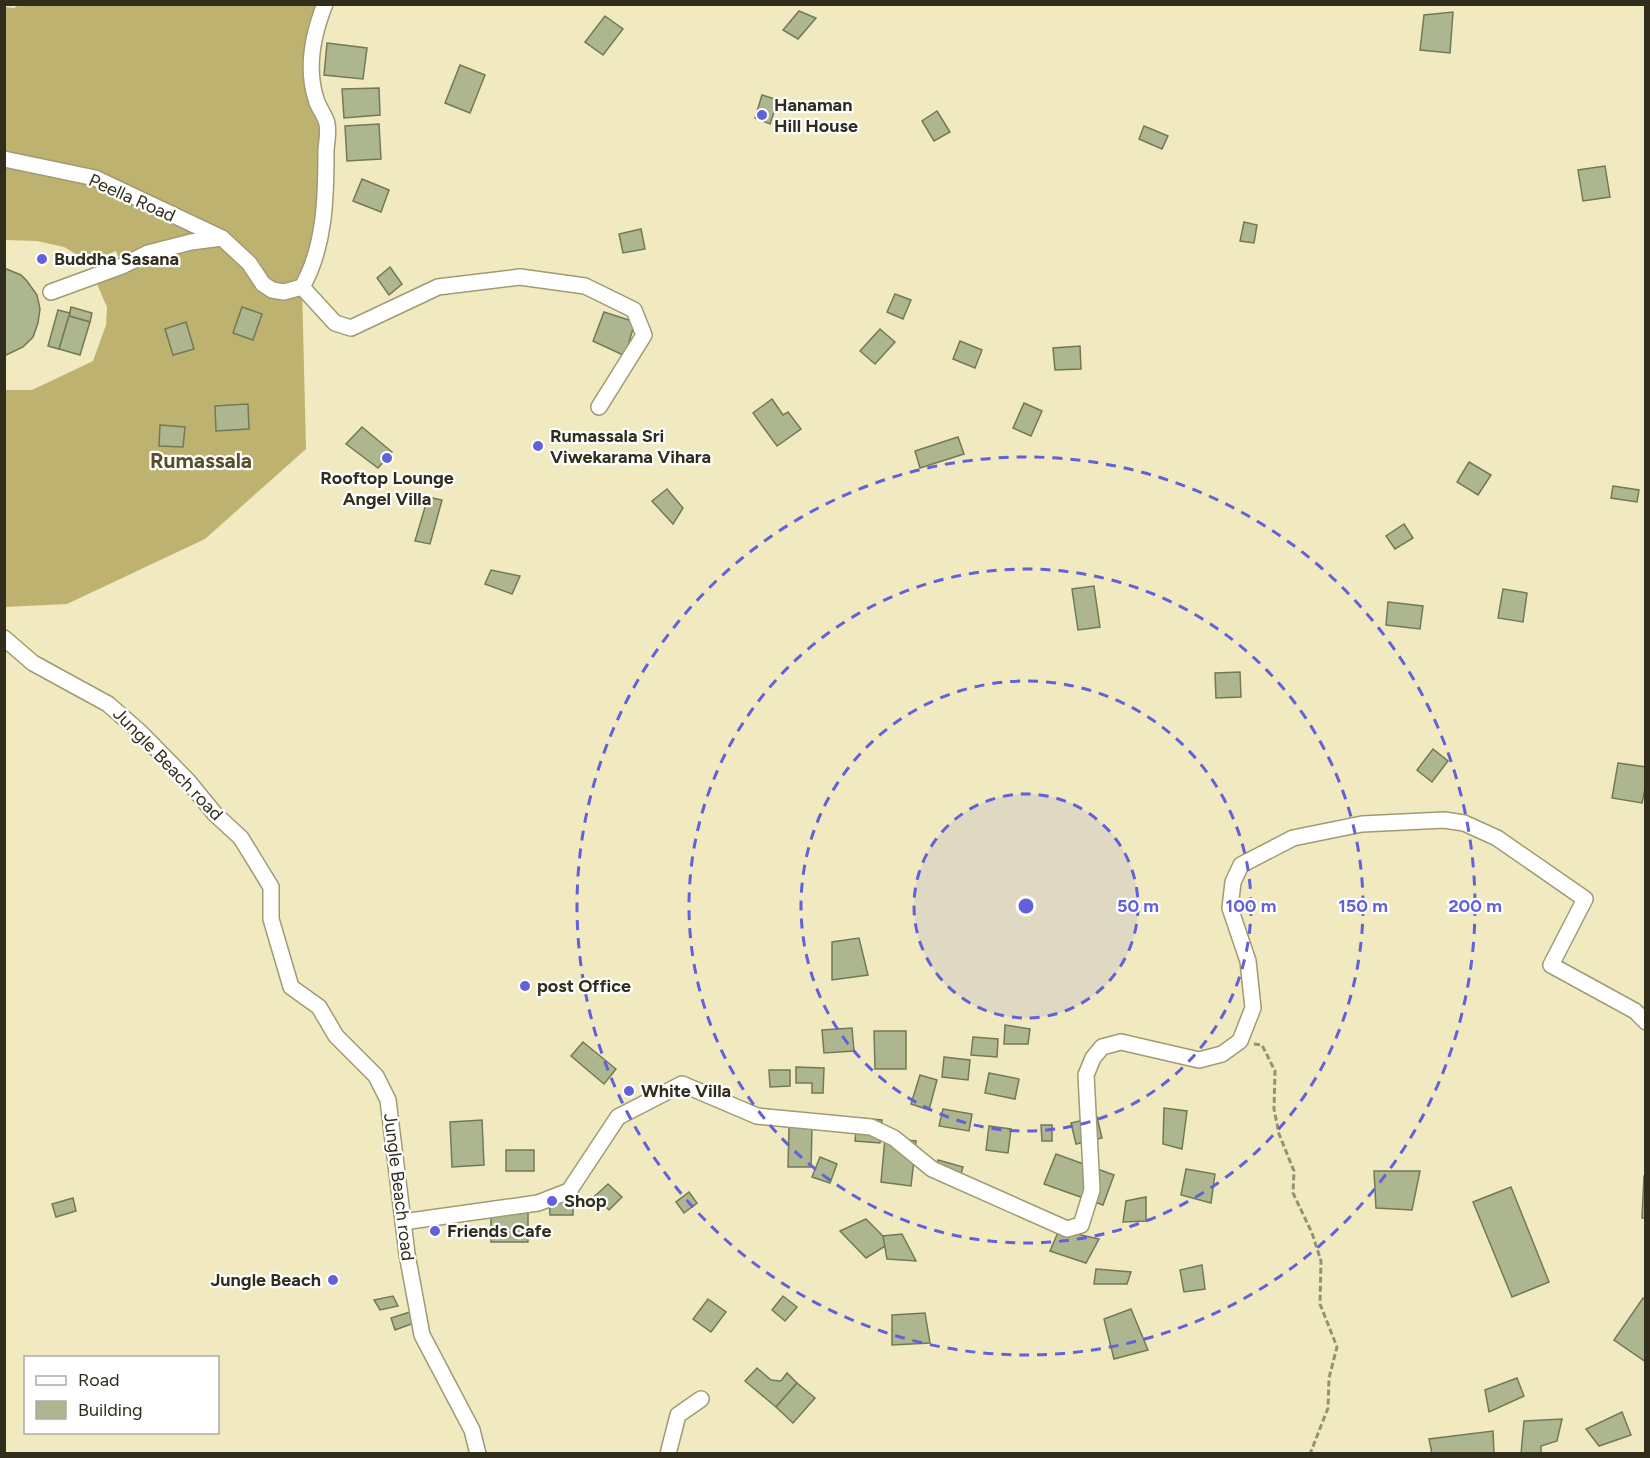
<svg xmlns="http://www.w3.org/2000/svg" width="1650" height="1458" font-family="Figtree,sans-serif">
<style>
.forest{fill:#beb270}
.building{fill:#adb68f;stroke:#727a55;stroke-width:1.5}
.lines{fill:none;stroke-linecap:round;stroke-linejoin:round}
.minor-casing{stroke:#a19a73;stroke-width:18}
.path{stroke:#979174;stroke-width:3;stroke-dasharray:6 3;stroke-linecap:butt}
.minor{stroke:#fff;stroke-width:15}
.ring{fill:none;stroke:#6161da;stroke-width:3;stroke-dasharray:10 8}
.poi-dot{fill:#6161da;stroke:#fff;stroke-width:2}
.labels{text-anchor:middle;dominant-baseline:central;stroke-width:4.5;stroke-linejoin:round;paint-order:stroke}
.poi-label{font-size:18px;font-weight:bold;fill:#302d1d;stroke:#fff;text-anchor:start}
.street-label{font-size:18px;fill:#302d1d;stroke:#fff}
.quarter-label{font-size:21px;font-weight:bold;fill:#564f2a;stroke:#fff}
.centre{fill:#6161da;stroke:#fff;stroke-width:3}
.ring-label{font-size:18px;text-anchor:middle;font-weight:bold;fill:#6161da;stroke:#fff;stroke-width:4.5;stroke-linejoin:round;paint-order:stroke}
</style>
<rect width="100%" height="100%" fill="#f1e9c0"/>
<path class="forest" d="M20,4L325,5L312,59L328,125L327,184L302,287L306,449L205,539L67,604L5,607V390H32L93,361L106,325L107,307L97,284L124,272L116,251L89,262L64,247L37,241L5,240V7L14,8Z"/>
<g class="building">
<path d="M799,11L816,18L798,39L783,30Z"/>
<path d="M1453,12L1450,53L1420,50L1424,15Z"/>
<path d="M605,16L623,29L603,55L585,42Z"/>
<path d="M327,43L367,48L363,79L324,75Z"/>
<path d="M460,65L485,75L470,113L445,103Z"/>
<path d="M379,88L380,115L344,118L342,89Z"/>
<path d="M762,95L778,100L770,124L755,118Z"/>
<path d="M937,111L950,132L934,141L922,121Z"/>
<path d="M379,124L381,159L347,161L345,126Z"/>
<path d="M1144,126L1168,136L1162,149L1139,139Z"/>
<path d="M1605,166L1610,197L1583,201L1578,170Z"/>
<path d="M362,179L389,190L381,212L353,201Z"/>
<path d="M1244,222L1257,225L1254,243L1240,241Z"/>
<path d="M641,229L645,249L623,253L619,234Z"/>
<path d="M390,267L402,284L389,295L377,278Z"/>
<path d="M4,268L21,275L27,281L37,295L40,309L38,323L33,337L23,347L4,356Z"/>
<path d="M895,294L911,300L903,319L887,312Z"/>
<path d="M71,307L92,313L90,322L69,316Z"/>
<path d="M242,307L262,314L253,340L233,333Z"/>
<path d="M58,310L70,313L59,349L48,346Z"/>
<path d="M604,312L635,322L625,356L593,341Z"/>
<path d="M69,316L90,322L80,355L59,349Z"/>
<path d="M186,322L194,349L173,355L165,329Z"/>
<path d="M880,329L895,342L875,364L860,351Z"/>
<path d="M960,341L982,350L975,368L953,359Z"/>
<path d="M1080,346L1081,369L1055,370L1053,348Z"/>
<path d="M772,399L783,415L788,412L801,429L777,446L753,413Z"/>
<path d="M1024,403L1042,411L1031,436L1013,428Z"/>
<path d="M248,404L249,429L216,431L215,406Z"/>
<path d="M160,425L185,427L183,447L159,446Z"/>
<path d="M362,427L392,452L378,468L346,444Z"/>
<path d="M958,437L964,454L920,468L915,451Z"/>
<path d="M1469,462L1491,475L1478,495L1457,482Z"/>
<path d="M1613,486L1639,490L1637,502L1611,498Z"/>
<path d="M667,489L683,508L673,524L652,501Z"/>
<path d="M428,497L442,500L430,544L415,541Z"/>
<path d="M1404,524L1413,538L1395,549L1386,536Z"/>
<path d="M491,570L520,576L512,594L485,584Z"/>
<path d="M1094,586L1100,627L1078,630L1072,589Z"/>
<path d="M1503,589L1527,593L1523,622L1498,618Z"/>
<path d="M1388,602L1423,606L1420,629L1386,625Z"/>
<path d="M1240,672L1241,697L1216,698L1215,673Z"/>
<path d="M1433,749L1448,761L1432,782L1417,770Z"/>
<path d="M1618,763L1646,767V784L1642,803L1612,798Z"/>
<path d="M859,938L868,975L832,980V942Z"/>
<path d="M1005,1025L1030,1029L1028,1044H1004Z"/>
<path d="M852,1028L854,1051L824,1053L822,1030Z"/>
<path d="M874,1031H906V1069H875Z"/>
<path d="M973,1037L998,1039L997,1057L971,1055Z"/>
<path d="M583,1042L616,1069L604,1084L571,1056Z"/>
<path d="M944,1057L970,1060L968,1080L942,1077Z"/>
<path d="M796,1067L824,1068L823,1093H812V1083H796Z"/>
<path d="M769,1070H790V1086L770,1087Z"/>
<path d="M989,1073L1019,1079L1015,1099L985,1093Z"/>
<path d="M920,1075L937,1080L929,1110L911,1104Z"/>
<path d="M1164,1108L1187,1111L1182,1149L1163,1144Z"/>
<path d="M943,1109L972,1114L969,1131L939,1126Z"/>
<path d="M1097,1117L1102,1138L1076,1144L1071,1123Z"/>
<path d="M857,1118L882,1120L880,1143L855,1141Z"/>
<path d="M482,1120L484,1165L452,1167L450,1122Z"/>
<path d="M1041,1125H1052V1141H1042Z"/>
<path d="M989,1126L1011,1129L1008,1153L986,1150Z"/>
<path d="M789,1127L812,1128L811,1167H788Z"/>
<path d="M885,1138L916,1141L911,1186L881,1182Z"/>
<rect x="506" y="1150" width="28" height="21"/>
<path d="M1056,1154L1114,1175L1103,1205L1044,1184Z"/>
<path d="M820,1157L837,1164L830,1183L812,1177Z"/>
<path d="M938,1160L963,1167L958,1184L933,1177Z"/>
<path d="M1186,1169L1215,1174L1211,1203L1181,1195Z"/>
<path d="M1374,1171H1420L1412,1210L1376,1208Z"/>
<path d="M1644,1176H1646V1218H1642Z"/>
<path d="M608,1184L622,1197L609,1210L595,1196Z"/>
<path d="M1511,1187L1549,1282L1512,1297L1473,1202Z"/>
<path d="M689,1192L697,1203L684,1213L676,1202Z"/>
<path d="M549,1194H573V1215H550Z"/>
<path d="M1146,1197V1221L1123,1222L1126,1201Z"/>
<path d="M73,1198L76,1211L56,1217L52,1204Z"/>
<path d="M491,1211L528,1212V1242H491Z"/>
<path d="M866,1219L890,1243L866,1258L840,1231Z"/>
<path d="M1059,1230L1099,1239L1086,1263L1050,1251Z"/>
<path d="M902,1234L916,1261L887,1259L883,1236Z"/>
<path d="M1202,1265L1205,1289L1184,1292L1180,1270Z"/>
<path d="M1096,1269L1131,1272L1127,1284H1094Z"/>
<path d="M393,1296L398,1306L380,1310L374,1300Z"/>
<path d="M783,1296L797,1307L785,1321L772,1310Z"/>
<path d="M1643,1298L1646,1300V1362L1614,1340Z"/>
<path d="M708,1299L726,1312L711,1332L693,1319Z"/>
<path d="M1131,1309L1148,1350L1114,1359L1104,1319Z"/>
<path d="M410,1312L414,1323L395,1330L391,1318Z"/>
<path d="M925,1313L930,1343L892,1345V1315Z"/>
<path d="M757,1368L771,1380L781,1381L787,1373L797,1383L776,1407L745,1381Z"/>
<path d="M1517,1378L1524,1396L1489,1412L1485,1390Z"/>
<path d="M797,1383L815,1398L793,1423L776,1407Z"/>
<path d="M1622,1412L1631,1435L1599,1446L1586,1429Z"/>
<path d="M1562,1419L1557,1441L1541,1446V1454H1521L1524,1421Z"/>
<path d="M1493,1431L1494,1454H1432L1429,1439Z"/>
</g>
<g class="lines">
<defs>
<g id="minor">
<path d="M325,4C313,34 306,68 316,99C318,108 326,116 327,124C329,133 326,144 326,152C326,197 325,247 302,287L335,323L351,328L438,287L520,277L585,286L634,310L644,335L599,407"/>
<path d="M4,159L95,178L222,238L249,263L263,284L272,290L284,292L302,287"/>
<path d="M51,292L122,266L148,253L191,242L222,238"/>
<path d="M4,638L33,663L108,704L141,733L188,781L215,814L241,838L271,887V919L291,987L319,1007L336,1036L376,1076L388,1100L407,1254L422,1335L472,1430L478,1454"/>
<path d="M403,1222L538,1203L569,1191L618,1117L682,1084L757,1116L871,1127L894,1138L932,1169L1067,1229L1081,1225L1092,1190L1086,1075L1093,1058L1102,1047L1121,1042L1199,1060L1222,1054L1240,1041L1253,1008L1248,961L1230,908L1233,882L1241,865L1293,838L1362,824L1444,820L1464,823L1497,838L1585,899L1551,965L1635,1011L1646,1022"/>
<path d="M668,1454L678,1415L701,1399"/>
</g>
</defs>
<use href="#minor" class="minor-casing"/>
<path class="path" d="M1254,1044L1262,1045L1275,1071L1274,1109L1279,1134L1294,1171L1293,1193L1312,1233L1321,1261L1320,1304L1337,1347L1329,1378L1328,1408L1310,1454"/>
<use href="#minor" class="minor"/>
</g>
<circle cx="1026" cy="906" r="112" fill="#6161da" fill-opacity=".12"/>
<g class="ring">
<circle cx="1026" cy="906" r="112"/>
<circle cx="1026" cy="906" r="225"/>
<circle cx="1026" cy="906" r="337"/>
<circle cx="1026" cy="906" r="449"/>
</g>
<g class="poi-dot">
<circle cx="762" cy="115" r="6"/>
<circle cx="42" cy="259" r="6"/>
<circle cx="538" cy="446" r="6"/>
<circle cx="387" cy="458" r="6"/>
<circle cx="525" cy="986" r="6"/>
<circle cx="629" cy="1091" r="6"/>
<circle cx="552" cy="1201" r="6"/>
<circle cx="435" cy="1231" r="6"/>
<circle cx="333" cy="1280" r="6"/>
</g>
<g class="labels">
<g class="poi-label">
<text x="774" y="105">Hanaman<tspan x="774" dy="21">Hill House</tspan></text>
<text x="54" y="259">Buddha Sasana</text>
<text x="550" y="436">Rumassala Sri<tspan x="550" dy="21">Viwekarama Vihara</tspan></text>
<text x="387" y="478" text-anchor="middle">Rooftop Lounge<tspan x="387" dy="21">Angel Villa</tspan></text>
<text x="537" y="986">post Office</text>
<text x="641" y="1091">White Villa</text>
<text x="564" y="1201">Shop</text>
<text x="447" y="1231">Friends Cafe</text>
<text x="321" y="1280" text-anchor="end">Jungle Beach</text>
</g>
<g class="street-label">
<text transform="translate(132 198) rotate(24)">Peella Road</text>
<text transform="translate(168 764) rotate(46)">Jungle Beach road</text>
<text transform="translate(399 1187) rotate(83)">Jungle Beach road</text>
</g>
<g class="quarter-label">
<text x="201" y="460">Rumassala</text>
</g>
</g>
<circle cx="1026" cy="906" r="9" class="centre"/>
<g class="ring-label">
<text x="1138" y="912">50 m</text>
<text x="1251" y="912">100 m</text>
<text x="1363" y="912">150 m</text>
<text x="1475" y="912">200 m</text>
</g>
<rect width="1650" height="1458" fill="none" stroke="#302d1d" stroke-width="12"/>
<rect x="24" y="1356" width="195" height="78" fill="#ffffff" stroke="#acaba5" stroke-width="1.5"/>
<rect x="36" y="1376" width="30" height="9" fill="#ffffff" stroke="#acaba5" stroke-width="1.5"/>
<text x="78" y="1386" font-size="18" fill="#302d1d">Road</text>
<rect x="36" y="1401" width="30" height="18" fill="#adb68f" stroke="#acaba5" stroke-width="1.5"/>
<text x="78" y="1416" font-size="18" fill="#302d1d">Building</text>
</svg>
